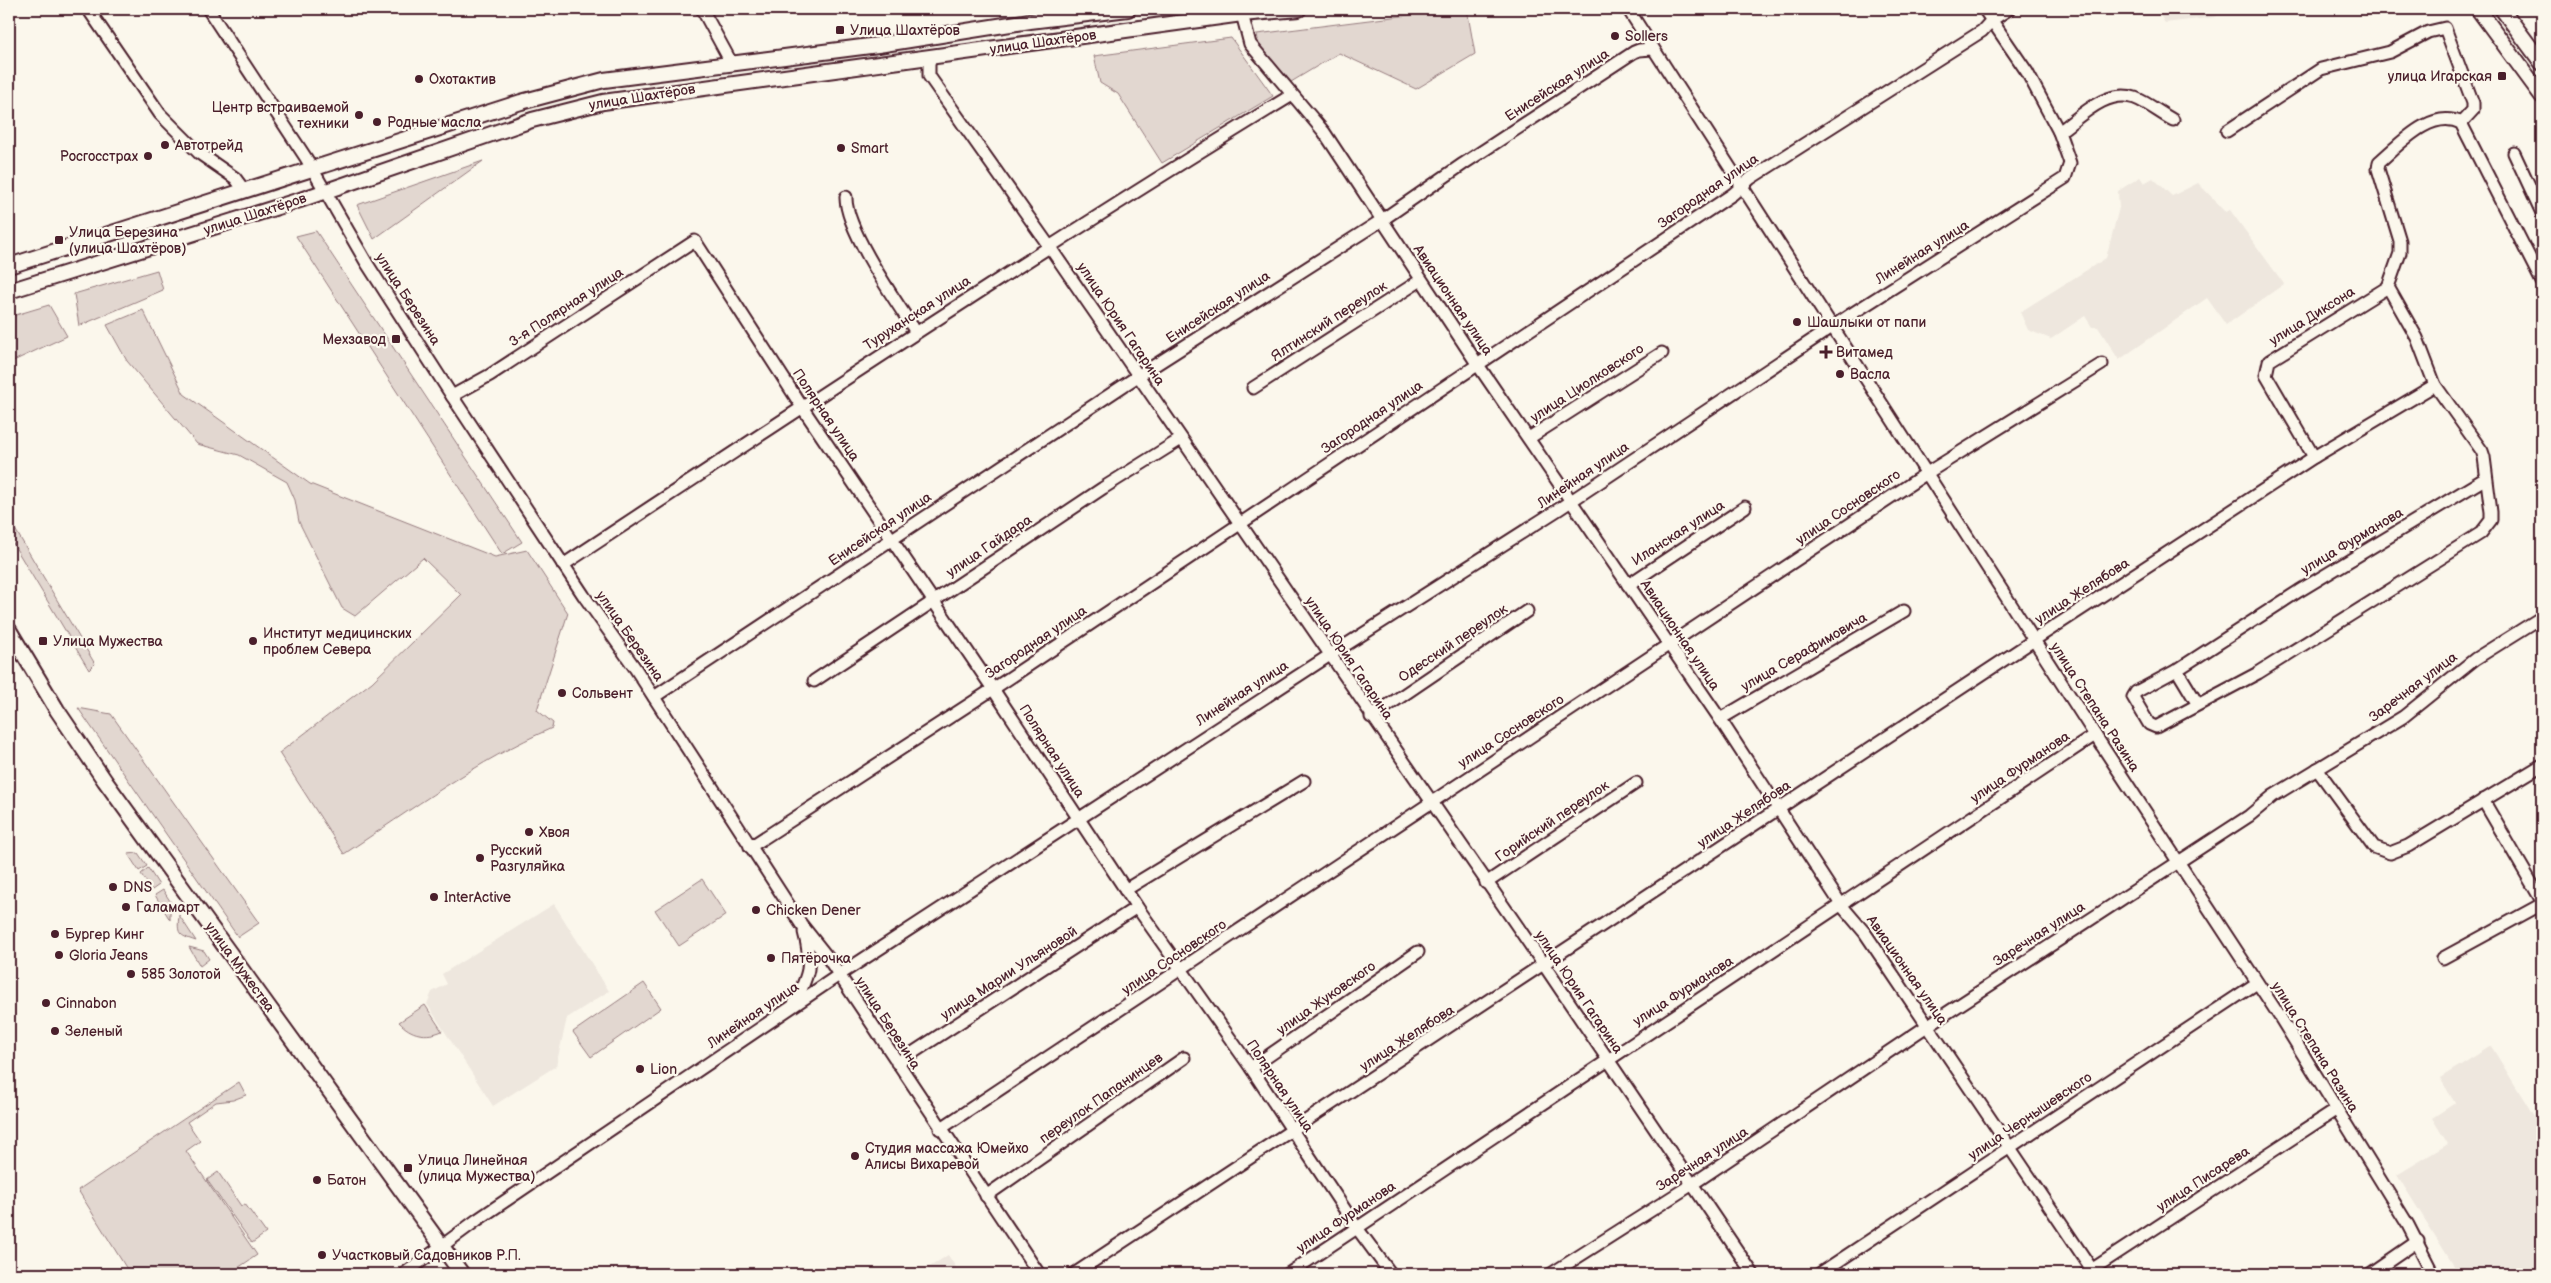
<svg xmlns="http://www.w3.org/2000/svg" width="2551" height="1283" font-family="'Balsamiq Sans',sans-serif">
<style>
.built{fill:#eee7de}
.green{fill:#e2d7d0;stroke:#967b7e}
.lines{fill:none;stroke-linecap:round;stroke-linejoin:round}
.minor-casing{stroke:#4a1f2b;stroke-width:15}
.major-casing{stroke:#4a1f2b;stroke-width:18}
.minor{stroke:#fbf7ec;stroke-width:11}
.major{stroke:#fbf7ec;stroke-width:14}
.poi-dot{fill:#4a1f2b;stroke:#fbf7ec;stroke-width:2}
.labels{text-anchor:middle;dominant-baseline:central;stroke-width:4.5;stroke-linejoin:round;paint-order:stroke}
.poi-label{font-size:14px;fill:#4a1f2b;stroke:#fbf7ec;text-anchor:start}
.street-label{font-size:14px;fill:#4a1f2b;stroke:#fbf7ec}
</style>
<rect width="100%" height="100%" fill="#fbf7ec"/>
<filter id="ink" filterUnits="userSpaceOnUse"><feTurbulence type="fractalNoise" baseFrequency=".02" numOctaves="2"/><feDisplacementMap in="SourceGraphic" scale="10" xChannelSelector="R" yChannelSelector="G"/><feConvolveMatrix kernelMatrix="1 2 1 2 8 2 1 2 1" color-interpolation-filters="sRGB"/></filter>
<g filter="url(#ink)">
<g class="built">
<path d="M2156,9H2229L2215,17L2165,23Z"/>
<path d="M2140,177L2144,183L2153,178L2172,196L2198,183L2226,212L2230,210L2284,284L2226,325L2207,298L2119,360L2098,327H2092L2085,316L2051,339L2028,330L2020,312L2106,258L2119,208L2118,191Z"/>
<path d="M554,904L609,991L567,1018L556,1066L493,1106L427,1004L432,992L447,984L442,974Z"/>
<path d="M2491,1046L2542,1129V1274H2459L2397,1175L2448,1144L2432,1118L2455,1103L2440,1078Z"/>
<path d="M948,1255L960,1274H919Z"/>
</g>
<g class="green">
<path d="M1457,9H1467L1475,54L1416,89L1339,53L1291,82L1259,45L1257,34Z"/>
<path d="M1231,38L1273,96L1162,163L1118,94L1100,83L1094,56Z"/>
<path d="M483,161L374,239L357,205Z"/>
<path d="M316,231L522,542L502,554L296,236Z"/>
<path d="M157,270L163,290L79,326L74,294Z"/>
<path d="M49,305L67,336L9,363V317Z"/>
<path d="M143,310L184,394L310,484L495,557L527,550L568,613L537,710L553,723L552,728C478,760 411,810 344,854L279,753L372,682L461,595L423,558L355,616L342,608L299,522L295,500L287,482L239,455L197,444L127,361L107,325Z"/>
<path d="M9,519L95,664L89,670L9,537Z"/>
<path d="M78,708L111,714L259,923L238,937Z"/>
<path d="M138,853L147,866L139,871L128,854Z"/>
<path d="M148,868L159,885L152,890L141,874Z"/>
<path d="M702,879L726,915L679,946L655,910Z"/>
<path d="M163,890L170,901V920L155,895Z"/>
<path d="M179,915L196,941C178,935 177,934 179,915Z"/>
<path d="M189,947L204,951L209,959L200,966Z"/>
<path d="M644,983L661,1008L591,1057L573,1032Z"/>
<path d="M425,1005L442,1031C426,1038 411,1035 399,1022Z"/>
<path d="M239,1082L246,1095L233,1100L216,1102L187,1122L200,1141L186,1151L257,1255L229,1274H130L78,1190Z"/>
<path d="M218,1172L241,1206L245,1204L266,1233L252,1243L207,1180Z"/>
</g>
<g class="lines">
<defs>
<g id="minor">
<path d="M88,9L160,114L199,153L235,178L244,190"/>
<path d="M208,9L306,158L366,262L452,396L584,596L635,668L801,924L828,958L1039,1274"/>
<path d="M702,9L732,64"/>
<path d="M1628,9L2095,735L2280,1017L2408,1225L2433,1274"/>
<path d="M1984,9L2027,72L2059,132C2080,117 2107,88 2135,98C2148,103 2160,113 2173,120"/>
<path d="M1242,14L1250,44L1324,132L1478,365L1720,719L1842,906L1865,933L2095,1274"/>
<path d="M929,57V76L1049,246L1544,965L1753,1274"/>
<path d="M2227,131L2321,69L2390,52L2428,32L2445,28L2473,103V110L2461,123"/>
<path d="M2514,153L2542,213"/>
<path d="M846,197C845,229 897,303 916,332"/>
<path d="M1253,388L1421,280"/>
<path d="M452,396L490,375L695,241L802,407L993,689L1137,907L1251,1068L1357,1228L1391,1274"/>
<path d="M1529,438L1662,353"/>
<path d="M2314,457L2266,375L2269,361L2388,287"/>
<path d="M2486,478L2299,591L2177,670L2136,692L2133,697L2149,724L2156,727L2258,673L2481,533L2491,520V512L2484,457L2482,451L2435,385L2417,338L2388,287L2400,253V241L2378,169L2379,162C2399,145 2431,108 2461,123L2542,282"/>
<path d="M563,565C804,406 1045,246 1292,95"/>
<path d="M1628,585L1745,507"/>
<path d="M2177,670L2197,703"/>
<path d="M814,681L1103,488L1181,439"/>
<path d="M654,697L1138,376L1382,220L1463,164L1634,52L1639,50L1652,49"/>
<path d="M1371,717L1527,611"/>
<path d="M1720,719L1904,611"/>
<path d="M2317,769L2374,847L2390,853L2408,846L2542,765"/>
<path d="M2483,800L2542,901"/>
<path d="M750,847L993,689L1733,194L1751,178L1982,31L1992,20L2009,9"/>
<path d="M1486,883L1636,783"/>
<path d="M1125,890L1304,781"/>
<path d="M2443,958L2542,904"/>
<path d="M794,1004C809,975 813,964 804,932"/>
<path d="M897,1063L1137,907"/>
<path d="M1251,1068L1418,952"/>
<path d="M940,1129L1927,473L2102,364"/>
<path d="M986,1196L1184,1058"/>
<path d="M404,1274L477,1220L839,975L1330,655L1559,509L1850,315L2065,178L2070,163L2059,132"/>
<path d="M1074,1274L2034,640L2314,457L2435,385"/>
<path d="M1288,1274C1556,1093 1827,916 2095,735"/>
<path d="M1551,1274L1691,1185L1927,1026L2249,816L2273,796L2403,717L2475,659L2542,617"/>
<path d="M1819,1274L2257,983"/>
<path d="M2085,1274L2337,1109"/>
<path d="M2370,1274L2418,1241"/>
</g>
<g id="major">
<path d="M2478,9L2542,96"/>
<path d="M2502,9L2542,63"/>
<path d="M9,266L521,102L604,80L878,45L1030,21L1128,9"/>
<path d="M9,291L300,200L532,120L603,102L1242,14L1299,9"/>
<path d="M9,630L57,710L105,781L462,1274"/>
</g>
</defs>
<use href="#minor" class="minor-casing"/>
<use href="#major" class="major-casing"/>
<use href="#minor" class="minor"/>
<use href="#major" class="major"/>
</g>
</g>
<g class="poi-dot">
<rect x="835" y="25" width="10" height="10" rx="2.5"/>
<circle cx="1615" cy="36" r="5"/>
<rect x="2497" y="71" width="10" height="10" rx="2.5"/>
<circle cx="419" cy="79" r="5"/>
<circle cx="359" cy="115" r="5"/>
<circle cx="377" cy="122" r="5"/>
<circle cx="165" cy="145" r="5"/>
<circle cx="841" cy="148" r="5"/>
<circle cx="148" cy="156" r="5"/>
<rect x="54" y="235" width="10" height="10" rx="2.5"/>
<circle cx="1797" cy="322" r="5"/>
<rect x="391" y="334" width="10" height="10" rx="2.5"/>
<path d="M1823.5 344.5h5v5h5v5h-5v5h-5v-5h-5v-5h5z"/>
<circle cx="1840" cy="374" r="5"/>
<rect x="38" y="636" width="10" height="10" rx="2.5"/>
<circle cx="253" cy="641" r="5"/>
<circle cx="562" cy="693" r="5"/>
<circle cx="529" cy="832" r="5"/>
<circle cx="480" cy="858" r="5"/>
<circle cx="113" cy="887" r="5"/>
<circle cx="434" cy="897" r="5"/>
<circle cx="126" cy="907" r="5"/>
<circle cx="756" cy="910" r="5"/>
<circle cx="55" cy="934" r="5"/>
<circle cx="59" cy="955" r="5"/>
<circle cx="771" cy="958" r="5"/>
<circle cx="131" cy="974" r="5"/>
<circle cx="46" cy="1003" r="5"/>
<circle cx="55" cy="1031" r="5"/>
<circle cx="640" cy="1069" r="5"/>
<circle cx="855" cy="1156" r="5"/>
<rect x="403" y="1163" width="10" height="10" rx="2.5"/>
<circle cx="317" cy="1180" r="5"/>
<circle cx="322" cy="1255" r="5"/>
</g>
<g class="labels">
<g class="poi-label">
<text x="850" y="30">Улица Шахтёров</text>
<text x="1625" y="36">Sollers</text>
<text x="2492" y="76" text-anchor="end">улица Игарская</text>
<text x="429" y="79">Охотактив</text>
<text x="349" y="107" text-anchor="end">Центр встраиваемой<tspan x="349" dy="16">техники</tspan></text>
<text x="387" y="122">Родные масла</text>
<text x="175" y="145">Автотрейд</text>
<text x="851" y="148">Smart</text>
<text x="138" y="156" text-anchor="end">Росгосстрах</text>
<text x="69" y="232">Улица Березина<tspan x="69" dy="16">(улица Шахтёров)</tspan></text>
<text x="1807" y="322">Шашлыки от папи</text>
<text x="386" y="339" text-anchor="end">Мехзавод</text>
<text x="1836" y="352">Витамед</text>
<text x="1850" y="374">Васла</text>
<text x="263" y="633">Институт медицинских<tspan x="263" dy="16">проблем Севера</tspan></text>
<text x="53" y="641">Улица Мужества</text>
<text x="572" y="693">Сольвент</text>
<text x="539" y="832">Хвоя</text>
<text x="490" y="850">Русский<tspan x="490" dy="16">Разгуляйка</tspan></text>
<text x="123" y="887">DNS</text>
<text x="444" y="897">InterActive</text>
<text x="136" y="907">Галамарт</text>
<text x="766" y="910">Chicken Dener</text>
<text x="65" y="934">Бургер Кинг</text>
<text x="69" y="955">Gloria Jeans</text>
<text x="781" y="958">Пятёрочка</text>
<text x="141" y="974">585 Золотой</text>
<text x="56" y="1003">Cinnabon</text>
<text x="65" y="1031">Зеленый</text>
<text x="650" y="1069">Lion</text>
<text x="865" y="1148">Студия массажа Юмейхо<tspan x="865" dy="16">Алисы Вихаревой</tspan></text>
<text x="418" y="1160">Улица Линейная<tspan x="418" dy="16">(улица Мужества)</tspan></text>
<text x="327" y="1180">Батон</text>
<text x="332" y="1255">Участковый Садовников Р.П.</text>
</g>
<g class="street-label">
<text transform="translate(1043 42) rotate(-8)">улица Шахтёров</text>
<text transform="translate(1557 85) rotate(-33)">Енисейская улица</text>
<text transform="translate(642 97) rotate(-9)">улица Шахтёров</text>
<text transform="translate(1708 191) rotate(-35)">Загородная улица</text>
<text transform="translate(255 214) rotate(-18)">улица Шахтёров</text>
<text transform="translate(1922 252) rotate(-32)">Линейная улица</text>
<text transform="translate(408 299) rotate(57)">улица Березина</text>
<text transform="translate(1453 300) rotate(56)">Авиационная улица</text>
<text transform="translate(566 307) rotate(-33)">3-я Полярная улица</text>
<text transform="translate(1218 307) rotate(-33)">Енисейская улица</text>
<text transform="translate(917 313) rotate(-33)">Туруханская улица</text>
<text transform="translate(2312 316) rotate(-32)">улица Диксона</text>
<text transform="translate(1329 321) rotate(-33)">Ялтинский переулок</text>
<text transform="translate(1121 324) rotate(56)">улица Юрия Гагарина</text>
<text transform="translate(1587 383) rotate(-33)">улица Циолковского</text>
<text transform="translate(826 415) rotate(56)">Полярная улица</text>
<text transform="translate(1372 417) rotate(-34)">Загородная улица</text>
<text transform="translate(1583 475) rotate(-34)">Линейная улица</text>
<text transform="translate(1848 507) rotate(-34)">улица Сосновского</text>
<text transform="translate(880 529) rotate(-34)">Енисейская улица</text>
<text transform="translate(1678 533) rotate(-33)">Иланская улица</text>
<text transform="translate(2352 541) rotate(-31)">улица Фурманова</text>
<text transform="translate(989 546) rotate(-34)">улица Гайдара</text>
<text transform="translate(2082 591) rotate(-33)">улица Желябова</text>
<text transform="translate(1680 635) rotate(56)">Авиационная улица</text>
<text transform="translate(630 636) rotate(55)">улица Березина</text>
<text transform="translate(1036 642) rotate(-34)">Загородная улица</text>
<text transform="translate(1453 643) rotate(-34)">Одесский переулок</text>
<text transform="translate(1804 652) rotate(-30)">улица Серафимовича</text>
<text transform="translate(1349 658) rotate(56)">улица Юрия Гагарина</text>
<text transform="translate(2413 687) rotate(-37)">Заречная улица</text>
<text transform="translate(1242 693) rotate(-33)">Линейная улица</text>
<text transform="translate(2095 707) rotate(57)">улица Степана Разина</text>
<text transform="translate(1511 731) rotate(-33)">улица Сосновского</text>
<text transform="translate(1052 751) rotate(57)">Полярная улица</text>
<text transform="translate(2020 767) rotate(-34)">улица Фурманова</text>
<text transform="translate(1744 814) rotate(-34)">улица Желябова</text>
<text transform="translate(1552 821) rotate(-34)">Горийский переулок</text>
<text transform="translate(2039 934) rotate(-33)">Заречная улица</text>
<text transform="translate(1174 957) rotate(-34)">улица Сосновского</text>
<text transform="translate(240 967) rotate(54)">улица Мужества</text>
<text transform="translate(1907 970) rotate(55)">Авиационная улица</text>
<text transform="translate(1009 973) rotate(-33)">улица Марии Ульяновой</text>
<text transform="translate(1683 991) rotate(-33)">улица Фурманова</text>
<text transform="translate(1579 992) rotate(56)">улица Юрия Гагарина</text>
<text transform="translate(1326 998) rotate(-35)">улица Жуковского</text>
<text transform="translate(753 1015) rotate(-34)">Линейная улица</text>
<text transform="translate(888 1023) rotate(57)">улица Березина</text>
<text transform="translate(1407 1038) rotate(-33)">улица Желябова</text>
<text transform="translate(2315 1047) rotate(58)">улица Степана Разина</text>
<text transform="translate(1280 1086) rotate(56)">Полярная улица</text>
<text transform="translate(1101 1098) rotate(-35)">переулок Папанинцев</text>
<text transform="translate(2030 1116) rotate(-34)">улица Чернышевского</text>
<text transform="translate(1702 1159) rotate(-33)">Заречная улица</text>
<text transform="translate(2203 1179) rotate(-33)">улица Писарева</text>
<text transform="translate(1346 1217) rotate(-34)">улица Фурманова</text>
</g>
</g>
<rect width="2551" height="1283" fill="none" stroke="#fbf7ec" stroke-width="30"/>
<rect x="15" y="15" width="2521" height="1253" fill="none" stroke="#4a1f2b" stroke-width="2" filter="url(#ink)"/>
</svg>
